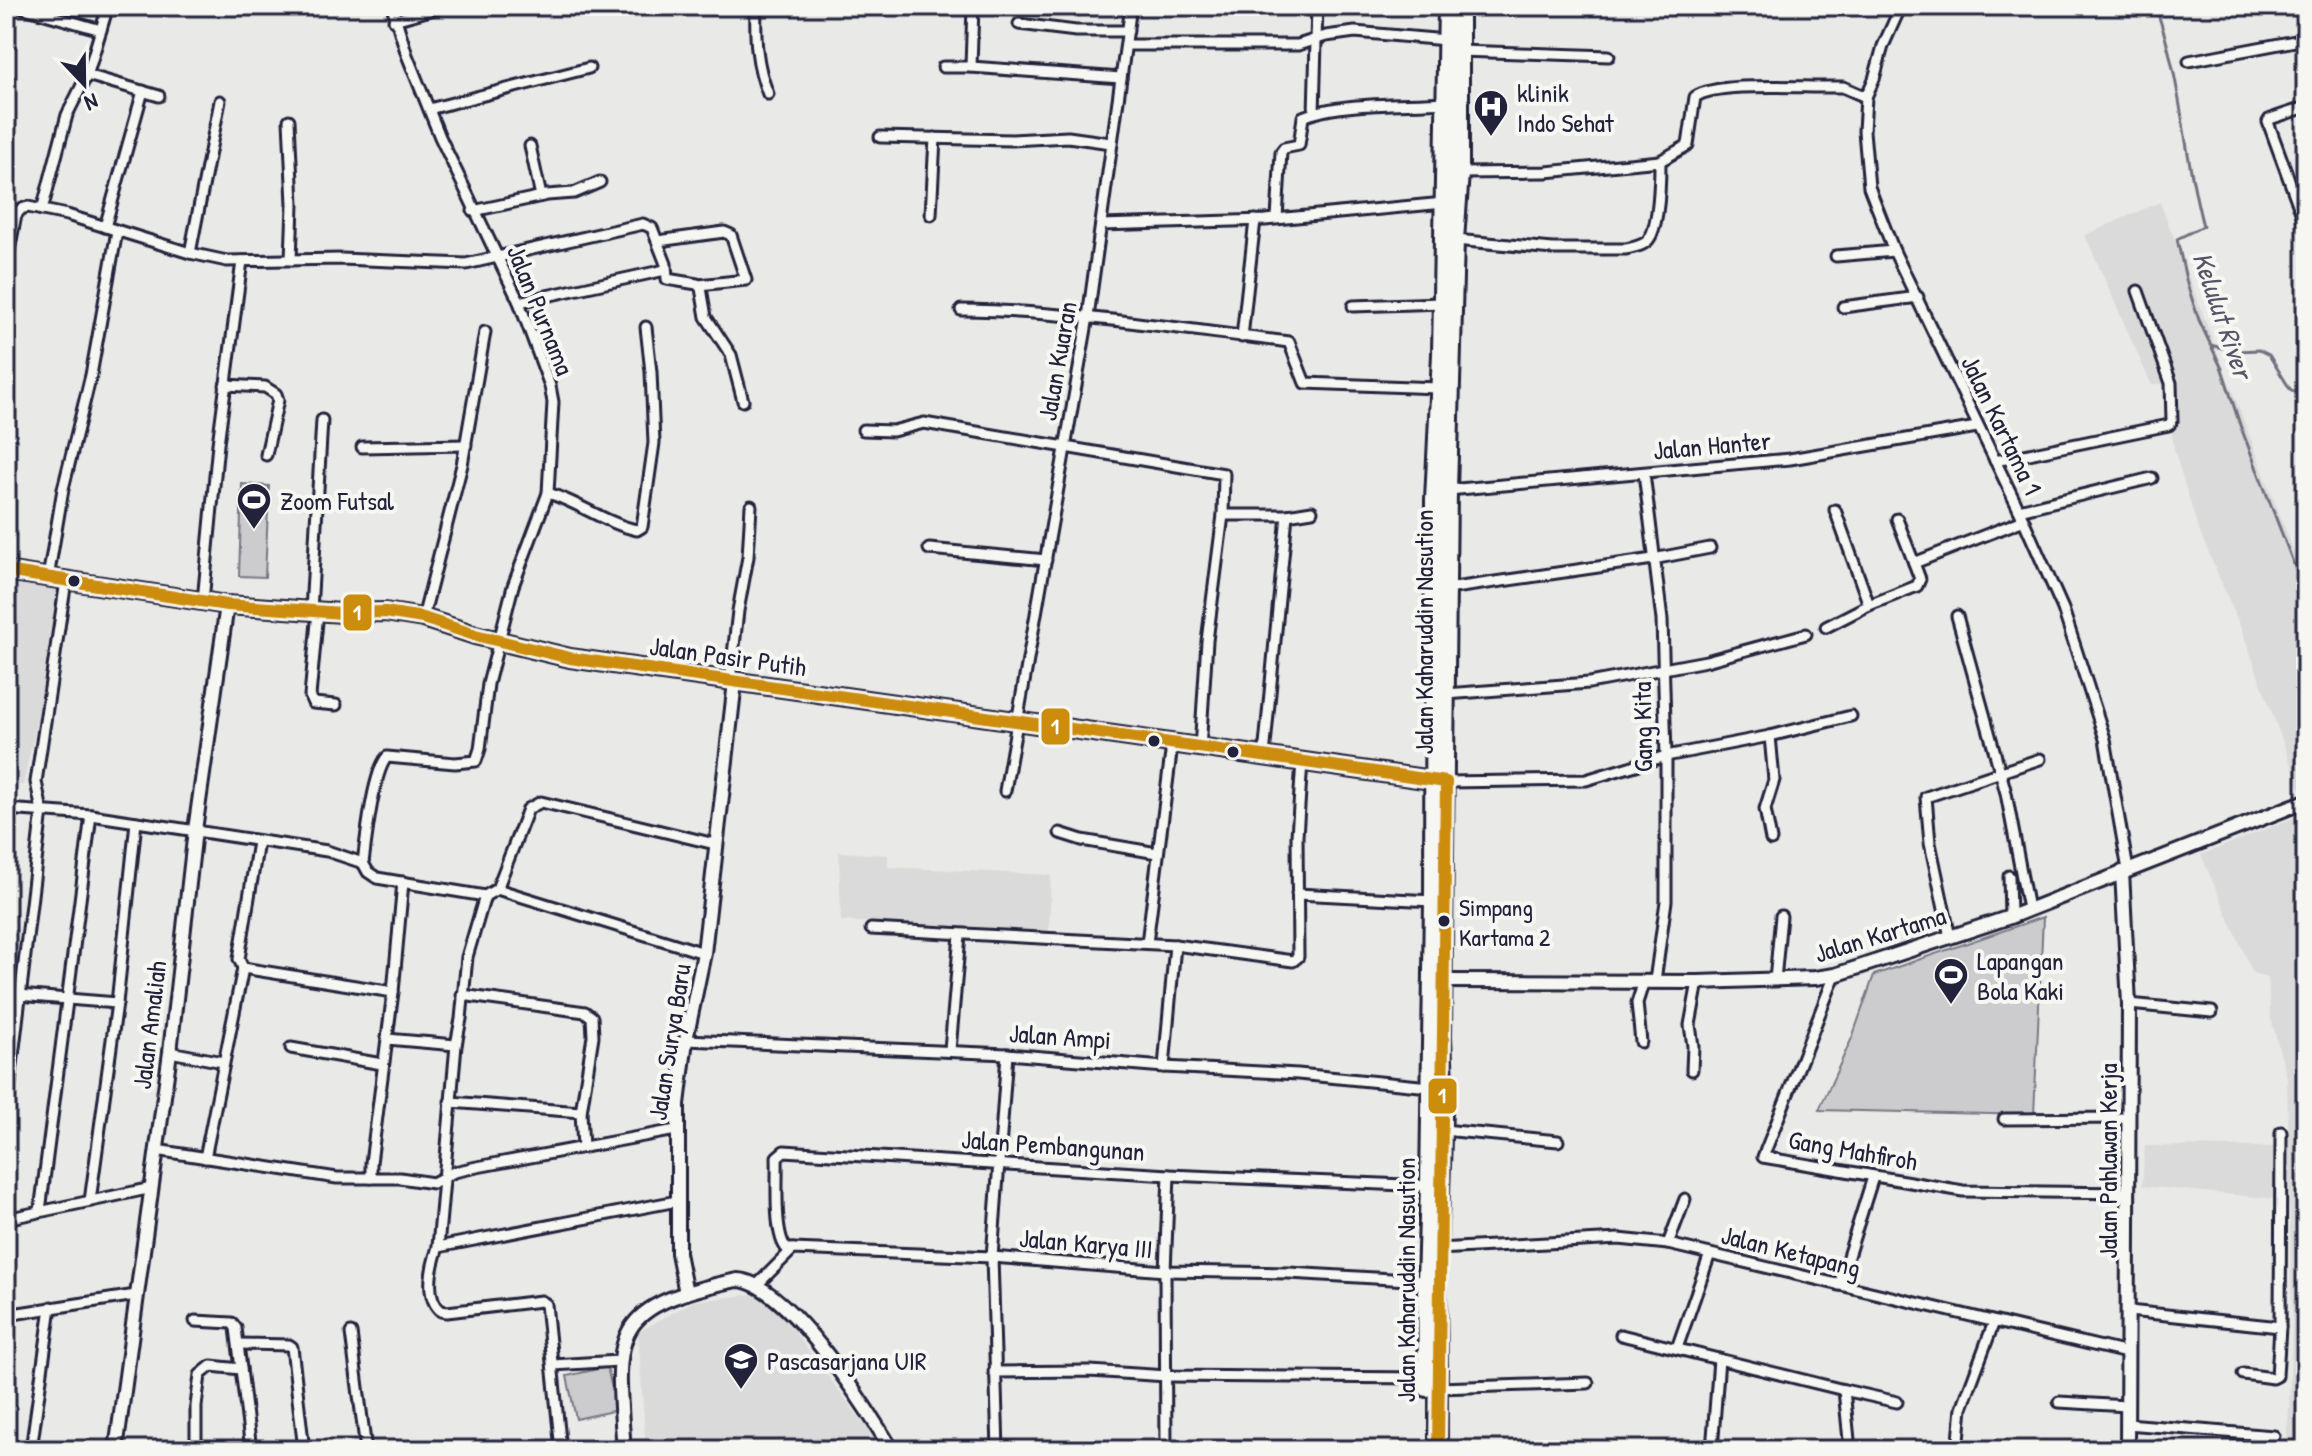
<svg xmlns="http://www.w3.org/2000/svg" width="2312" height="1456" font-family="'Patrick Hand',sans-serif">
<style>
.built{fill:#dadada}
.green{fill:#ccccce;stroke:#777784;stroke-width:2}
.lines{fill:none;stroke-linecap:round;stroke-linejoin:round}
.stream{stroke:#71717f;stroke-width:3}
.street-casing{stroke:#22223b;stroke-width:15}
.secondary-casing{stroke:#22223b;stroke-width:18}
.highway-casing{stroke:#22223b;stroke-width:22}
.street{stroke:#f6f6f2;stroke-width:9}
.secondary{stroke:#f6f6f2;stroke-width:12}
.highway{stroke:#f6f6f2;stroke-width:16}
.bus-1-casing{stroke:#f6f6f2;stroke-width:18}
.bus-1{stroke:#cc8c0c;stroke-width:12}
.bus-dot{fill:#22223b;stroke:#f6f6f2;stroke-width:3}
.labels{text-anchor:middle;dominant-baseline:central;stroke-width:8;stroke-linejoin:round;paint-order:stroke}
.bus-label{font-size:24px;fill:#22223b;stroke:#f6f6f2;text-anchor:start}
.poi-label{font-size:26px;fill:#22223b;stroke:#f6f6f2;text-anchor:start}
.street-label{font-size:26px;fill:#22223b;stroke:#f6f6f2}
.water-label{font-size:28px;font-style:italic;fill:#565668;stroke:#f6f6f2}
.line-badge{stroke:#f6f6f2;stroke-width:3}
.badge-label{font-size:22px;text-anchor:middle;font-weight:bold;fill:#fff}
</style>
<rect width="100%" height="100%" fill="#e9e9e7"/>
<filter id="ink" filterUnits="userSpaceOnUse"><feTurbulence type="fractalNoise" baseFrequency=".0125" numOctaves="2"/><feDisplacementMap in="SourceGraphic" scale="16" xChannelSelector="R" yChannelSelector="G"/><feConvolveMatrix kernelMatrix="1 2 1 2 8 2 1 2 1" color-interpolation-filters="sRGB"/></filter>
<g filter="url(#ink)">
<g class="built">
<path d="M2160,202L2306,583V806L2243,633L2198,528L2174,449L2166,384H2151L2085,235Z"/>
<path d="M6,578L66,588L23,785L6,784Z"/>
<path d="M2306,813V1450H2285L2289,1411L2292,1318L2287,1078L2270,1015L2268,978L2253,973L2201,855Z"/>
<path d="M839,852L888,855V867L1051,875L1049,931L841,921Z"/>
<path d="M2145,1146L2273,1147L2276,1199L2142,1186Z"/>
<path d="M765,1293L884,1450H646L638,1332L694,1301Z"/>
</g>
<g class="green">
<path d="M242,484L269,486L265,577L239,576Z"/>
<path d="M2043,917L2034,1115L1819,1110L1852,1038L1874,975Z"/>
<path d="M607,1367L617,1410L576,1419L567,1376Z"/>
</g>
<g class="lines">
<g class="stream">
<path d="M2155,6C2182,77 2183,153 2203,226L2177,239L2187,284L2199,320L2222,369L2240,425L2306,596"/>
<path d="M2210,345L2236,351L2259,350L2269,355L2290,389L2302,396L2306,407"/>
</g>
<defs>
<g id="street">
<path d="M17,6L101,30"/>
<path d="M756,6C755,38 756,64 768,94"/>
<path d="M1901,6L1883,46L1874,79L1866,97L1864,131L1869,187L1894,251L2019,510L2063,609L2105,739L2128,870"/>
<path d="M394,20L445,6"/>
<path d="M1019,24L1076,31H1128"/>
<path d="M1127,45H1298L1326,36L1355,32L1446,40"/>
<path d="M1459,51L1609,56"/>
<path d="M2189,61L2306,39"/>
<path d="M943,67H971L1121,78"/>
<path d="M971,67L973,6"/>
<path d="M87,75L159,96"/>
<path d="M2306,107L2270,119L2268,122L2306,226"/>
<path d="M429,109L589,68"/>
<path d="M1314,113L1317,6"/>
<path d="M289,120L293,204L291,260"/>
<path d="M880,137L1012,140L1068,137L1111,143"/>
<path d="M530,146L541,196"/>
<path d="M1459,173L1546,172L1660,161L1688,145L1695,97C1717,81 1804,88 1835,87H1843L1866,97"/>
<path d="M42,210L67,115L88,73L108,6"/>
<path d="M473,211L547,195L574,193L600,182"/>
<path d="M931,215L935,138"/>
<path d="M1277,218L1281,152L1284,148L1299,145L1303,117C1338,102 1404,105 1444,102"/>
<path d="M1101,225L1265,220L1444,203"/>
<path d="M105,227L143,91"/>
<path d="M1455,240L1553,249H1626C1634,247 1644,246 1649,239C1659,225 1660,179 1660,161"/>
<path d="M658,241L724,232L731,235L746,280L699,285"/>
<path d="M190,253L220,101"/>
<path d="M1836,256L1894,251"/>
<path d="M6,266L16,215L21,209L28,207L67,215L190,253L227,261L341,259L466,264L643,224L652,228L666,264L667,279L697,284L701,288L706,317L731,355L743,401"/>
<path d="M519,302L665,270"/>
<path d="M1353,306L1442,303"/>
<path d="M1843,307L1918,297"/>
<path d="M961,310C1071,311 1180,329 1289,342L1305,383L1438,388"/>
<path d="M1242,337L1255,220"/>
<path d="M225,385L265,387L276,394L278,400L266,455"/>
<path d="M863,430L893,431L924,423L1224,474L1223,515L1207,641L1200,749"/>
<path d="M362,447L466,445"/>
<path d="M1995,461L2169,425L2172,421L2171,383L2138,291"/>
<path d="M1644,473L1662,620L1666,756V901L1655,981"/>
<path d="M1448,490L1790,459L1977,427"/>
<path d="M548,493C578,502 609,525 637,530L642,527L654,443L651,372L646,327"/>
<path d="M1835,510L1869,605"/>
<path d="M2019,510L2152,478"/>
<path d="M1223,515H1287L1312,511"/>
<path d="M1897,519L1914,563"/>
<path d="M929,549L1046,560"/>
<path d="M48,578L63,489L91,375L117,231"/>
<path d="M1447,589L1653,559L1710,548"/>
<path d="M203,601L218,444L242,261"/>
<path d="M311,611L322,420"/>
<path d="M318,611L310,696L313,703L336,705"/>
<path d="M1957,616L2006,793L2028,909"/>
<path d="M423,618L462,465L485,332"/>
<path d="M1826,627L1869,605L1917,586L1920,579L1914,563L2024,520"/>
<path d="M730,681L738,611L748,557L751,506"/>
<path d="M1446,694L1589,683L1706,661L1806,634"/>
<path d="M1770,736L1774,780L1765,809L1771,840"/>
<path d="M1264,756L1287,515"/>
<path d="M1446,782L1586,780L1666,756L1770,736L1851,716"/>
<path d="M1005,791L1088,317L1131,6"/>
<path d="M6,809L91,815L327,851L363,863L368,872L377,878L485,896"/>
<path d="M1060,833L1082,840L1157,853"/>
<path d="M363,863C366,840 373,772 387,757L455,763L476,761L480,749L488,684L513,586L548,493L553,402L550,386L519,302L440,137L407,55L392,6"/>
<path d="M2009,876L2010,917"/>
<path d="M497,889L704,953"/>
<path d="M1297,894L1433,901"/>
<path d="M871,929L1175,945L1293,961L1298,957L1297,836L1302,761"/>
<path d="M1950,937L1930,843L1926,797L2040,759"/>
<path d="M1147,943L1172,745"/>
<path d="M243,968L239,959L258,842"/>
<path d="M1835,975L1763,1157L1963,1191L2129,1193"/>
<path d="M1775,980L1781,916"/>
<path d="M6,994L117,1003"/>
<path d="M462,995L585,1012L592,1017L593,1036L581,1112L583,1147"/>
<path d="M2129,1004L2212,1012"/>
<path d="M387,1039L456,1045"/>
<path d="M686,1040L1007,1054L1164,1067L1298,1074L1430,1087"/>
<path d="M1641,1042L1637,1003L1644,981"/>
<path d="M291,1048L382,1064"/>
<path d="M950,1050L960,935"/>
<path d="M170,1052L223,1062"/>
<path d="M1164,1067L1175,945"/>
<path d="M1692,1070L1693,1046L1690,1025L1698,982"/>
<path d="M450,1102L581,1112"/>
<path d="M6,1116L42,811L36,782L66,581"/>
<path d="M2004,1119L2129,1118"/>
<path d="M1443,1130L1558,1141"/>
<path d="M156,1150L337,1178H400L433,1183L454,1172L477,1167L676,1130"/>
<path d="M205,1158L243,968L393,992"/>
<path d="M371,1178V1163L393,992L403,882"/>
<path d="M90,1201L117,1003L136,822"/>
<path d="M40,1211L91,815"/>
<path d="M6,1219L152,1188"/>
<path d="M1668,1244L1685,1199"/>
<path d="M438,1247L677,1201"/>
<path d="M793,1249H787C773,1235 778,1179 777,1157L784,1151L1169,1175L1429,1186"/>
<path d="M1438,1249L1619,1239L1668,1244L2127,1353"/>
<path d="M757,1285L793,1249L992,1257L1165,1271L1289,1273L1426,1281"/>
<path d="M1839,1285L1873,1177"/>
<path d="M2129,1311L2280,1327L2277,1376L2273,1378L2243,1374"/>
<path d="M6,1315L136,1295"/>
<path d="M195,1321L232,1323L236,1328L251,1450"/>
<path d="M2280,1327L2281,1132"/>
<path d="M351,1333L366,1450"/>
<path d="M1621,1335L1844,1390L1850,1450"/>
<path d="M239,1344L289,1345L292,1347L304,1450"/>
<path d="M1677,1348L1710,1254"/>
<path d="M553,1365L619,1361"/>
<path d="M994,1372L1090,1371L1167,1376L1427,1378"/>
<path d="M1438,1388L1588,1383"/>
<path d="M1844,1390L1897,1402"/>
<path d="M2059,1402L2127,1406"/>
<path d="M2127,1424L2274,1436"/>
<path d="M31,1450L51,1307"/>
<path d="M196,1450V1406L200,1375L211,1366L241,1369"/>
<path d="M561,1450L546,1304L541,1301L447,1312L441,1311C424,1297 432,1265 438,1247L456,1045L461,1019L467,957L485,896L497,889L528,809L541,802L715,844"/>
<path d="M998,1450L992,1257L1007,1054"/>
<path d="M1166,1450L1165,1271L1169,1175"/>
<path d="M1712,1450L1719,1359"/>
<path d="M1958,1450L1962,1408L1994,1322"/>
</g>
<g id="secondary">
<path d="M2122,872L2129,1004L2127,1450"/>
<path d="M1443,981L1698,982L1815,978L1835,975L2010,917L2306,801"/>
<path d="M686,1293L678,1253V1104L686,1040L704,953L735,682"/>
<path d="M116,1450L170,1052L195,830L227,605"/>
<path d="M624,1450C615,1332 609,1307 737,1280C786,1281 867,1409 892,1450"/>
</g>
<g id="highway">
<path d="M6,571L227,605L342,613L385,612L423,618L475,635L570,658L1446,782"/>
<path d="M1427,1388L1426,1281L1429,1186L1433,901L1434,500L1441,354L1447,6"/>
<path d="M1438,1450V1249L1444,1083L1442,1037L1448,490L1455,240L1460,173V6"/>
</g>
</defs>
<use href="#street" class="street-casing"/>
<use href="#secondary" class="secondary-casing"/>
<use href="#highway" class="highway-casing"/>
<use href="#street" class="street"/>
<use href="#secondary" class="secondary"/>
<use href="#highway" class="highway"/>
<defs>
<path id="bus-1" d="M6,571L227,605L342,613L385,612L423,618L475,635L570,658L1446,782L1438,1450"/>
</defs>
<use href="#bus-1" class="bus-1-casing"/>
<use href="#bus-1" class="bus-1"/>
</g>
</g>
<defs>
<symbol id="hospital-pin" viewBox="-11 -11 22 30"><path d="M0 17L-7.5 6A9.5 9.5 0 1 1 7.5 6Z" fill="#22223b" stroke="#f6f6f2"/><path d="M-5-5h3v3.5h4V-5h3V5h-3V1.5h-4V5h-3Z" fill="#fff"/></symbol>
<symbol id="stadium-pin" viewBox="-11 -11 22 30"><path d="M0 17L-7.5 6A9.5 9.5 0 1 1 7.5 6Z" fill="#22223b" stroke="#f6f6f2"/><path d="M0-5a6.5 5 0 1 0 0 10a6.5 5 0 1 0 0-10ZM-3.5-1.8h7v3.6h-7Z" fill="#fff"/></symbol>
<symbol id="university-pin" viewBox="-11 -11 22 30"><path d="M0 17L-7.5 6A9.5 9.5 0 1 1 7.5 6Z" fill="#22223b" stroke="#f6f6f2"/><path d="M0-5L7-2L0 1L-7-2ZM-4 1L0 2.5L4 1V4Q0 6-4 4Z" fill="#fff"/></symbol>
</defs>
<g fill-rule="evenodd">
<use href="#hospital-pin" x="1471" y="87" width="40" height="54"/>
<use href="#stadium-pin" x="234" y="480" width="40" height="54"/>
<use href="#stadium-pin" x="1931" y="955" width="40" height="54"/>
<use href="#university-pin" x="721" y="1340" width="40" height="54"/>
</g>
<g class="bus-dot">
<circle cx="74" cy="581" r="7"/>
<circle cx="1154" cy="741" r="7"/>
<circle cx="1233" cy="752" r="7"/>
<circle cx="1444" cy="921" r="7"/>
</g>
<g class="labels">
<g class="bus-label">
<text x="1459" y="907">Simpang<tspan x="1459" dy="30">Kartama 2</tspan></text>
</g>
<g class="poi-label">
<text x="1517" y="92">klinik<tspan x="1517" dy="30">Indo Sehat</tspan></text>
<text x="280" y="500">Zoom Futsal</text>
<text x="1977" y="960">Lapangan<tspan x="1977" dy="30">Bola Kaki</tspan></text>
<text x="767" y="1360">Pascasarjana UIR</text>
</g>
<g class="street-label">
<text transform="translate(541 310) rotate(68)">Jalan Purnama</text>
<text transform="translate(1057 361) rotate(-80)">Jalan Kuaran</text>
<text transform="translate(2002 425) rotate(64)">Jalan Kartama 1</text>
<text transform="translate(1712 445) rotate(-5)">Jalan Hanter</text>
<text transform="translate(1423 632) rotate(-90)">Jalan Kaharuddin Nasution</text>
<text transform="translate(728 656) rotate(8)">Jalan Pasir Putih</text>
<text transform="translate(1642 727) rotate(-91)">Gang Kita</text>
<text transform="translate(1880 934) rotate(-17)">Jalan Kartama</text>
<text transform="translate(149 1025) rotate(-83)">Jalan Amaliah</text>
<text transform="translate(1060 1036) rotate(4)">Jalan Ampi</text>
<text transform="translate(669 1042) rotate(-81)">Jalan Surya Baru</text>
<text transform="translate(1053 1145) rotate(4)">Jalan Pembangunan</text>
<text transform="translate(1853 1150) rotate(10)">Gang Mahfiroh</text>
<text transform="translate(2107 1161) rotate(-90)">Jalan Pahlawan Kerja</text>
<text transform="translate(1086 1243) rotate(5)">Jalan Karya III</text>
<text transform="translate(1791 1251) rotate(14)">Jalan Ketapang</text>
<text transform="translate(1405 1280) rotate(-90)">Jalan Kaharuddin Nasution</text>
</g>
<g class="water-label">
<text transform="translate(2223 315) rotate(71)">Kelulut River</text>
</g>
</g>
<g class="line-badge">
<rect x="342" y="593" width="31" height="39" rx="8" fill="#cc8c0c"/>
<rect x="1040" y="707" width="31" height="39" rx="8" fill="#cc8c0c"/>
<rect x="1427" y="1077" width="31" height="38" rx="8" fill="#cc8c0c"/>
</g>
<g class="badge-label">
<text x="357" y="620">1</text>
<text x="1055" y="734">1</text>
<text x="1442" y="1103">1</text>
</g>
<rect width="2312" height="1456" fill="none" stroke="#f6f6f2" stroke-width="32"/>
<rect x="16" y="16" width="2280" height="1424" fill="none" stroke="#22223b" stroke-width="3" filter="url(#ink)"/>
<g transform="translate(84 84) rotate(158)" stroke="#f6f6f2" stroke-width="6" paint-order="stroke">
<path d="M0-6L14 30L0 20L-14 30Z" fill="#22223b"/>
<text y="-12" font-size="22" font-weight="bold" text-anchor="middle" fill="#22223b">N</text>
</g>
</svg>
